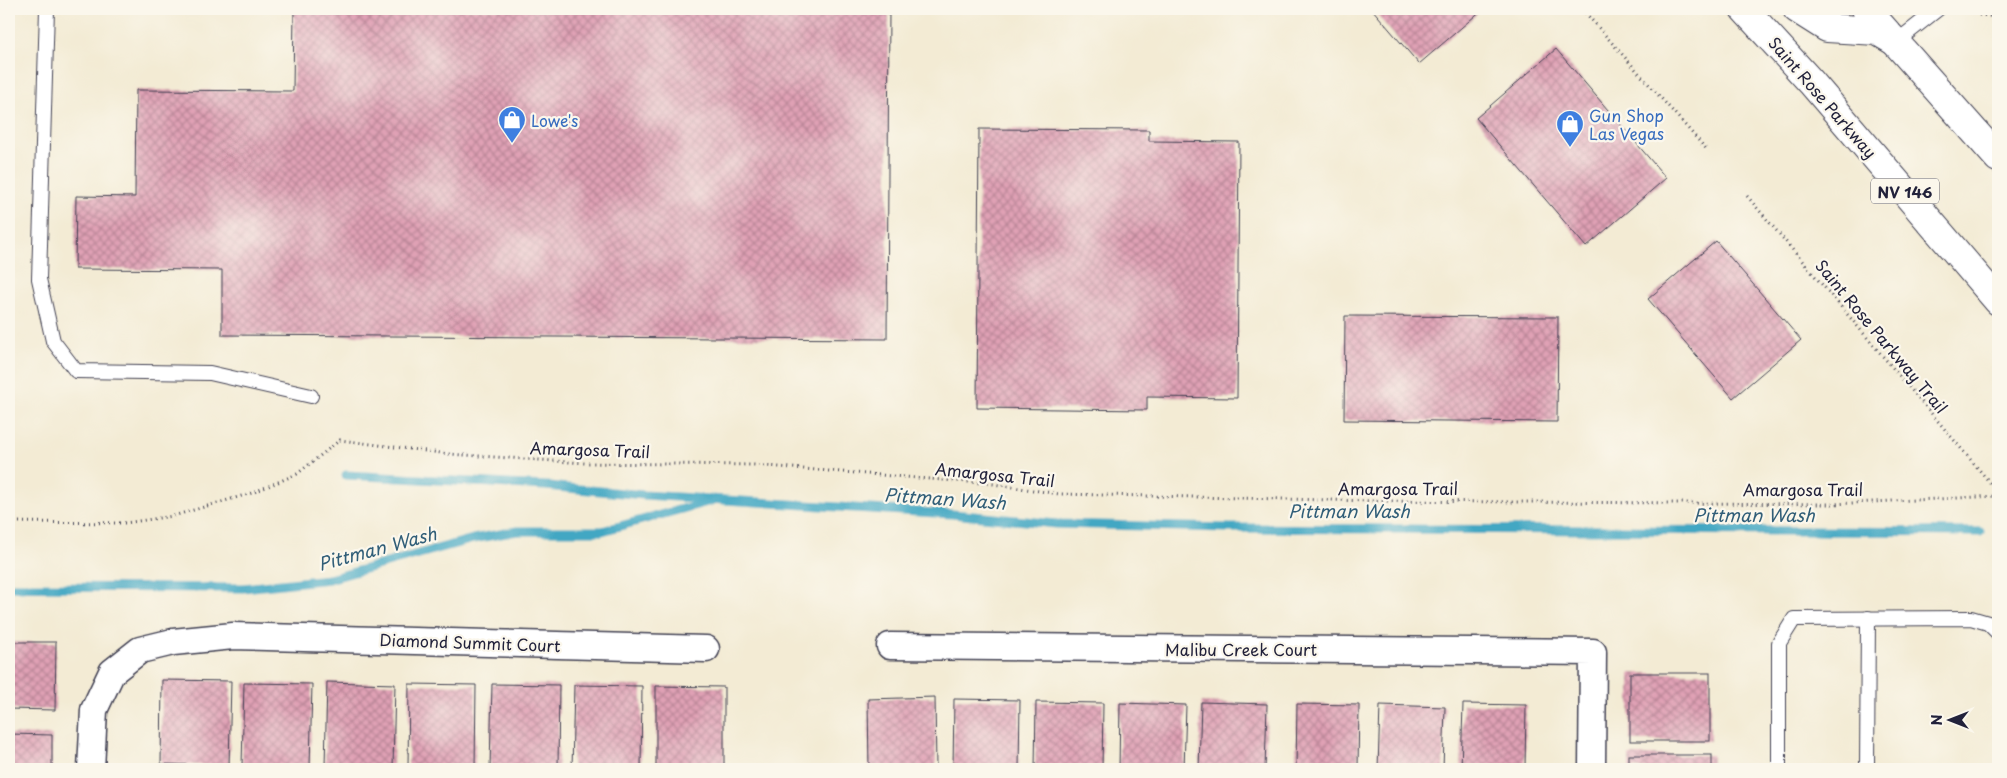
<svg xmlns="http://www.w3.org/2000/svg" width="2007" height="778" font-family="'Playpen Sans',sans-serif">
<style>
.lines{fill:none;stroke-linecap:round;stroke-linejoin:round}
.stream{stroke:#43a7c3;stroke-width:9}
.building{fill:url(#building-cross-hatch)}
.service-casing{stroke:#414052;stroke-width:16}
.minor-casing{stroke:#414052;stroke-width:29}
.trunk-casing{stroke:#414052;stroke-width:30}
.path{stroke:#414052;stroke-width:3;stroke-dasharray:1 4;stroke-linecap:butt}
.service{stroke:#fff;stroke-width:14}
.minor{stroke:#fff;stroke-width:26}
.trunk{stroke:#fff;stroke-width:28}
.labels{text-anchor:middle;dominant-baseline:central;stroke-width:4.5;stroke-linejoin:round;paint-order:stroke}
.shield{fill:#fbf7ec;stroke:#636270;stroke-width:1}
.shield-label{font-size:15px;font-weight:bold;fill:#22223b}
.street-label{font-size:16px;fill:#22223b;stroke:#fbf7ec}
.shop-label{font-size:16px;fill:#366cbe;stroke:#fbf7ec;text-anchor:start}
.water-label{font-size:18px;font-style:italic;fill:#315e78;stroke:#fbf7ec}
</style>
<defs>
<pattern id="building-cross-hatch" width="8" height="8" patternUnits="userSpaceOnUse" patternTransform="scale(1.25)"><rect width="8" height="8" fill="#e0a1b5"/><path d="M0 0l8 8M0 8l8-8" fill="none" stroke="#b58394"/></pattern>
</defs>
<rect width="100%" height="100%" fill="#fbf7ec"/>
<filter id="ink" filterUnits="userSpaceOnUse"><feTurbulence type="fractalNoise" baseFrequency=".02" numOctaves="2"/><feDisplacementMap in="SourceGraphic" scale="10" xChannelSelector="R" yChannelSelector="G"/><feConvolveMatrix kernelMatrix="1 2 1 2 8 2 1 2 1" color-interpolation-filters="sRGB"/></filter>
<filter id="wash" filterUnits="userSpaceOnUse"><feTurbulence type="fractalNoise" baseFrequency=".0096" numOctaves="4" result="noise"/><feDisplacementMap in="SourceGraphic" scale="20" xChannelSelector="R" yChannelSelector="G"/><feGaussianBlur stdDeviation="1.12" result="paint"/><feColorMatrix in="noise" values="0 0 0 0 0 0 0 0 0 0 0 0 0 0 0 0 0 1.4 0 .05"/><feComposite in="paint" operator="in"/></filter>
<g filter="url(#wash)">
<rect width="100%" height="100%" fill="#f3ebd4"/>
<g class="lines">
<g class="stream">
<path d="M346,475L546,486L644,495L952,514L1057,524L1228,528L1980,532"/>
<path d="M9,587L243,588L329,579L473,539L517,531H602L711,501"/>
</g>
</g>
<g id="blocks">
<g class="building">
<path d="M294,9H889L887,339L222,335V270L75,269L76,196L135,197L136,90L293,91Z"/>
<path d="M1372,9H1483L1419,64Z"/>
<path d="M1556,49L1666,178L1586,247L1476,118Z"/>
<path d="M979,129L1149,130V141L1239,142L1237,398L1147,397V410L977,408Z"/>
<path d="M1716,241L1801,340L1733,398L1648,299Z"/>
<path d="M1345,316L1558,317L1557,422L1344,420Z"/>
<path d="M9,642H56L55,710L9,709Z"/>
<rect x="1630" y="673" width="80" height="68"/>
<path d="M162,680L231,681L229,766L161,764Z"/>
<path d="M327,682L395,684L393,768L325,766Z"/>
<path d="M244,683L312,684L310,767L242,766Z"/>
<path d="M409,684L476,685L475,768L408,767Z"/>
<path d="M492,684L559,685L558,769L490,768Z"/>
<path d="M574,685L642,686L641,769H572Z"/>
<path d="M656,686L724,687V769H656Z"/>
<path d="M935,697L936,769H869L868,699Z"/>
<path d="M954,699L1020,700L1019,769H953Z"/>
<path d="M1036,702L1103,703L1102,769H1035Z"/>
<path d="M1201,702L1267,704L1265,769H1199Z"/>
<path d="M1120,703L1186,705L1184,769H1119Z"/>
<path d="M1297,704L1359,705L1358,769H1296Z"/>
<path d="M1463,704L1526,705L1525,769H1461Z"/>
<path d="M1380,705L1445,707L1443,769H1378Z"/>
<path d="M9,734L52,735V769H9Z"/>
<rect x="1629" y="755" width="83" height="14"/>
</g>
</g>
</g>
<g filter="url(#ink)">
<use href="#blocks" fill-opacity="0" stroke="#414052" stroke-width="1"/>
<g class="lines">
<defs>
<g id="service">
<path d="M47,9L39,279L53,341L76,371L210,373L311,396"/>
<path d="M1896,42L1938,9"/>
<path d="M1779,769V643L1794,619L1971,618L1988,623L1998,633"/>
<path d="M1867,769L1868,618"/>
</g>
<g id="minor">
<path d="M890,646L1593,652L1592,769"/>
<path d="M91,769L94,710L112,672L140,650L173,642L233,636L706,649"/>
</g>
<g id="trunk">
<path d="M1744,9L1811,82L1998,301"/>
<path d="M1797,9L1827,28L1877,31L1894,41"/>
<path d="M1866,9L1998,158"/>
</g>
</defs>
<use href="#service" class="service-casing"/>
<use href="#minor" class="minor-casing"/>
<use href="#trunk" class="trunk-casing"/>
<g class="path">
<path d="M1582,9L1708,151"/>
<path d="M1979,15L1998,17"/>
<path d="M1747,196L1998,492"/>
<path d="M9,522L125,523L173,516L252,493L297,474L340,440L449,454L585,463L754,465L993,484L1059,494L1374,501L1831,504L1998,496"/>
</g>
<use href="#service" class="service"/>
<use href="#minor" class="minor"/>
<use href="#trunk" class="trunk"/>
</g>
</g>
<defs>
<symbol id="shop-pin" viewBox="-11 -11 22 30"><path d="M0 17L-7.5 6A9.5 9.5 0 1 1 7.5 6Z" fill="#3f7fe0" stroke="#fbf7ec"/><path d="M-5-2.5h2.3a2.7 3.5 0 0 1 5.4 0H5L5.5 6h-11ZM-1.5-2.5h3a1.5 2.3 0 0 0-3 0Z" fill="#fff"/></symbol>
</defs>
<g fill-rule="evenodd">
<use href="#shop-pin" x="496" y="104" width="32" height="43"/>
<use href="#shop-pin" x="1554" y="108" width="32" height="43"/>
</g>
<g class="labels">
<rect class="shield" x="1871" y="178.5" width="68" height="25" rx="4"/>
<g class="shield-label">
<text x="1905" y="191">NV 146</text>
</g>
<g class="street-label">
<text transform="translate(1823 97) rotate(49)">Saint Rose Parkway</text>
<text transform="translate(1882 336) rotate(50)">Saint Rose Parkway Trail</text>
<text transform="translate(590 449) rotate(2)">Amargosa Trail</text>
<text transform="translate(995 474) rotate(6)">Amargosa Trail</text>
<text x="1398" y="488">Amargosa Trail</text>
<text x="1803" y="489">Amargosa Trail</text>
<text transform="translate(470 642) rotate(2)">Diamond Summit Court</text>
<text x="1241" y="649">Malibu Creek Court</text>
</g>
<g class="shop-label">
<text x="1589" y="115">Gun Shop<tspan x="1589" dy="18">Las Vegas</tspan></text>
<text x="531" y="120">Lowe's</text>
</g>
<g class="water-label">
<text transform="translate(945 498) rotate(4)">Pittman Wash</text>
<text x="1349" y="510">Pittman Wash</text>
<text x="1754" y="514">Pittman Wash</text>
<text transform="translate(377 548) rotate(-15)">Pittman Wash</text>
</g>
</g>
<rect width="2007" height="778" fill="none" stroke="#fbf7ec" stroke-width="30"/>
<g transform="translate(1950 720) rotate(270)" stroke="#fbf7ec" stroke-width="4" paint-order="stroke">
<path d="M0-4L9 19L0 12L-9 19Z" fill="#22223b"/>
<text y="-8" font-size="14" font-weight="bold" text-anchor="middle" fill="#22223b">N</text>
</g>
</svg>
